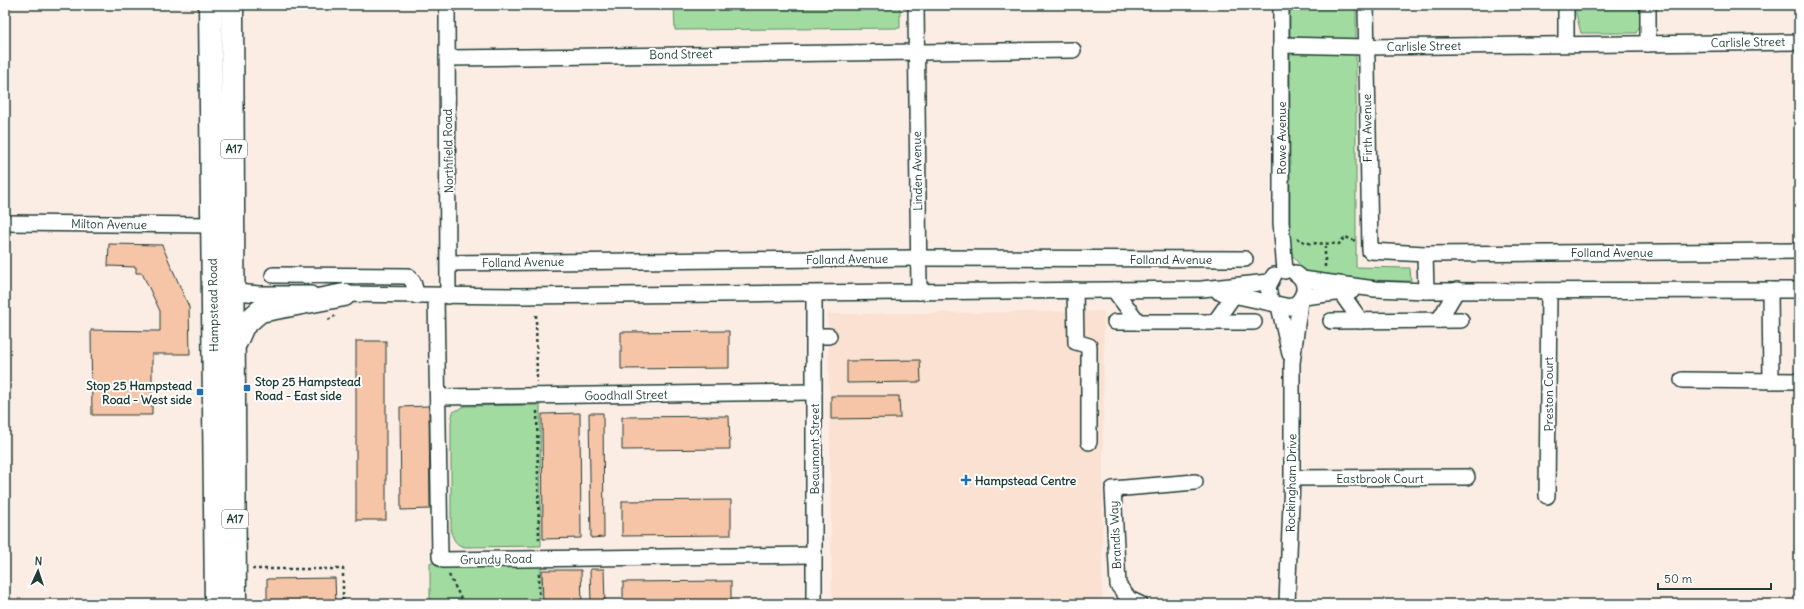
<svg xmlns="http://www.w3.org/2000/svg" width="1804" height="609" font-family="Delius,sans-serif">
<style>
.built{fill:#fae1d1}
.green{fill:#a2dba0;stroke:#608c6a}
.building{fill:#f6c4a6;stroke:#1f3d34}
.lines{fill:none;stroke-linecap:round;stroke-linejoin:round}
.minor-casing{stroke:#1f3d34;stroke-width:18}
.highway-casing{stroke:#1f3d34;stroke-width:25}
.path{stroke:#1f3d34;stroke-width:2.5;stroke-dasharray:3 3;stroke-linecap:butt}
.minor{stroke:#fff;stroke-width:15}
.highway{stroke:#fff;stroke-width:22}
.poi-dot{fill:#1f6fb2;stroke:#fff;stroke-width:1.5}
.labels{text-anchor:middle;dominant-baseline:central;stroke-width:4;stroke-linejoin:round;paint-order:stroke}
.shield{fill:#fff;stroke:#627771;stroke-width:1}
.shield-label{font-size:11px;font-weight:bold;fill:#1f3d34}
.street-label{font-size:12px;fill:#1f3d34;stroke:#fff}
.poi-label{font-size:12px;font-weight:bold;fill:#1f3d34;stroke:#fff;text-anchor:start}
</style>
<rect width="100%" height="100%" fill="#fcede4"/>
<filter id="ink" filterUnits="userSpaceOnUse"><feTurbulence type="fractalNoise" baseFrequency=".025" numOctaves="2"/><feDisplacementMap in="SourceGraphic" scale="8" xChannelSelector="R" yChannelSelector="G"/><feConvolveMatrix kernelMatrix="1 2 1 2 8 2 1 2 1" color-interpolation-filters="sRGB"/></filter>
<g filter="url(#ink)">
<path class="built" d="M1104,311L1102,604H832L828,314Z"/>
<g class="green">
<path d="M674,5H900V28L675,30Z"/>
<path d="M1290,5H1356V267L1410,268L1411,281L1310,279L1290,252Z"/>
<path d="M1576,5H1643L1644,19L1636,33H1581L1576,14Z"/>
<path d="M540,405L541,546L465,547C456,545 454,541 451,532V422L453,412L465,406Z"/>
<rect x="430" y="563" width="111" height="41"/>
</g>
<g class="building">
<path d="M109,244L162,245L189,307L190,354H152V415H92L91,330L160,331V311L142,273H136V267L108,266Z"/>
<path d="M729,331V368L621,369V332Z"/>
<rect x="356" y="341" width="30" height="179"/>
<path d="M920,360L921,382L847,383V361Z"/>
<path d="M831,396H899L900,418L831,419Z"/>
<path d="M429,406L430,509L401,510L400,407Z"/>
<path d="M580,413L581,538L543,539L542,414Z"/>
<path d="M589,413H603L604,537L591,538Z"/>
<path d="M729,416L730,449L622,450V417Z"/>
<path d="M731,500V535L622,536V501Z"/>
<path d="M590,569H604L605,604H591Z"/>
<path d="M542,570H581L582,604H543Z"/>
<path d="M335,578L336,604H267V579Z"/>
<path d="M731,581V604H623V582Z"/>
</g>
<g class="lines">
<defs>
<g id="minor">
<path d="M447,5L448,296"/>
<path d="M916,5L919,292"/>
<path d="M1281,5V222L1285,271"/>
<path d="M1366,5L1370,251L1425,254L1799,251"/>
<path d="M1566,5V44"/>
<path d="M1648,5V44"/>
<path d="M1281,45L1366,47L1799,42"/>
<path d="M447,58L1073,50"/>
<path d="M5,223L212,225"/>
<path d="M1425,254L1426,291"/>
<path d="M449,263L918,258L1245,259"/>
<path d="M273,275L408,276L413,282L417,296"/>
<path d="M1302,279L1375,289L1426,291L1799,290"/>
<path d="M1075,290L1076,342L1089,346V442"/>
<path d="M1114,290L1138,322"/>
<path d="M1770,290L1771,381"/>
<path d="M225,291L259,294H311"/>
<path d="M1219,292L1290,307C1305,301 1310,282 1295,273"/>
<path d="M1341,293L1361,321"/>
<path d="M335,294L518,296L1202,289L1269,282"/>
<path d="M814,294V604"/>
<path d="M436,296L440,557L443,560L814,555"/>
<path d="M1303,297L1352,291"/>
<path d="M1274,303L1270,298L1268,287L1274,275"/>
<path d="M1279,306L1290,354"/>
<path d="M1439,320L1457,290"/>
<path d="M1331,321L1461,320"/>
<path d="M1115,322H1254"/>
<path d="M1215,322L1234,295"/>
<path d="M814,336H829"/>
<path d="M1682,380L1799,381"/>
<path d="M438,397L814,392"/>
<path d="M1292,478L1467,477"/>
<path d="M1547,496L1549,291"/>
<path d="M1140,604L1129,599L1118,585L1113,489L1195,482"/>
<path d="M1287,604L1292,478V363L1300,301"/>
</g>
<g id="highway">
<path d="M210,5L216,604"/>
<path d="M232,5L235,604"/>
<path d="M236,342L243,326L260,311L344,295"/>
</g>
</defs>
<use href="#minor" class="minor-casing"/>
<use href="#highway" class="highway-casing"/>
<g class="path">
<path d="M1297,238L1306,243L1339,244L1345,237L1356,241"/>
<path d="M1325,267V243"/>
<path d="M536,315L537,382"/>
<path d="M328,320L335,316"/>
<path d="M537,411L539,541"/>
<path d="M252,569H343V604"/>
<path d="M539,573V604"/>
<path d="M449,575L464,604"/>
</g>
<use href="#minor" class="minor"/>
<use href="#highway" class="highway"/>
</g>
</g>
<g class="poi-dot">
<rect x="243" y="384" width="8" height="8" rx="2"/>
<rect x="196" y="388" width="8" height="8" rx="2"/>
<path d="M964 474h4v4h4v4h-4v4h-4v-4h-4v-4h4z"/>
</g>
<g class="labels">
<g class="shield">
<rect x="221" y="140" width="26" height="18" rx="3"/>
<rect x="222" y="510" width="26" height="18" rx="3"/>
</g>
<g class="shield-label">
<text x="234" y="149">A17</text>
<text x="235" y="519">A17</text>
</g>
<g class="street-label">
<text transform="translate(1748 42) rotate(-1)">Carlisle Street</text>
<text transform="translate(1424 46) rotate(-1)">Carlisle Street</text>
<text transform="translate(681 54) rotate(-1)">Bond Street</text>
<text transform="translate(1367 128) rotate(-91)">Firth Avenue</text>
<text transform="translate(1281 138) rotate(-90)">Rowe Avenue</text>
<text transform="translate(448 151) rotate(-91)">Northfield Road</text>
<text transform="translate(917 171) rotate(-91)">Linden Avenue</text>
<text transform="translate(109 224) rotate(1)">Milton Avenue</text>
<text x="1612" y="252">Folland Avenue</text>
<text transform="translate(847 259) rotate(-1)">Folland Avenue</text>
<text x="1171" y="259">Folland Avenue</text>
<text transform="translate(523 262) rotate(-1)">Folland Avenue</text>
<text transform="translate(213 305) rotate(-91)">Hampstead Road</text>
<text transform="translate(1548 394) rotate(-90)">Preston Court</text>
<text transform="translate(626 395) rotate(-1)">Goodhall Street</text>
<text transform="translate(814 449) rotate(-90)">Beaumont Street</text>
<text x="1380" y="478">Eastbrook Court</text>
<text transform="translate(1291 483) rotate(-89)">Rockingham Drive</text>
<text transform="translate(1115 535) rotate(-93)">Brandis Way</text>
<text transform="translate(496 559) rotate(-1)">Grundy Road</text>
</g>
<g class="poi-label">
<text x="255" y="381">Stop 25 Hampstead<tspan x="255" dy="14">Road - East side</tspan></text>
<text x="192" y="385" text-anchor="end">Stop 25 Hampstead<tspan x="192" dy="14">Road - West side</tspan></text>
<text x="975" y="480">Hampstead Centre</text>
</g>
</g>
<rect width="1804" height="609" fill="none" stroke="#fff" stroke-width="20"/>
<rect x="10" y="10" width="1784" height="589" fill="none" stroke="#1f3d34" stroke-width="1.5" filter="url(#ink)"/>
<g transform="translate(38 571) rotate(3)" stroke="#ffffff" stroke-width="3" paint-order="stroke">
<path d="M0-3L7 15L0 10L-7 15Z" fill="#1f3d34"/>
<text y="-6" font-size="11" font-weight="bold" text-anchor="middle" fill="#1f3d34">N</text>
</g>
<path d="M1658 583v6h113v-6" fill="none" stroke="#1f3d34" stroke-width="2"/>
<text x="1664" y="583" font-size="12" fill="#1f3d34" stroke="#ffffff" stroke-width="3" paint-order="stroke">50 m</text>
</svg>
